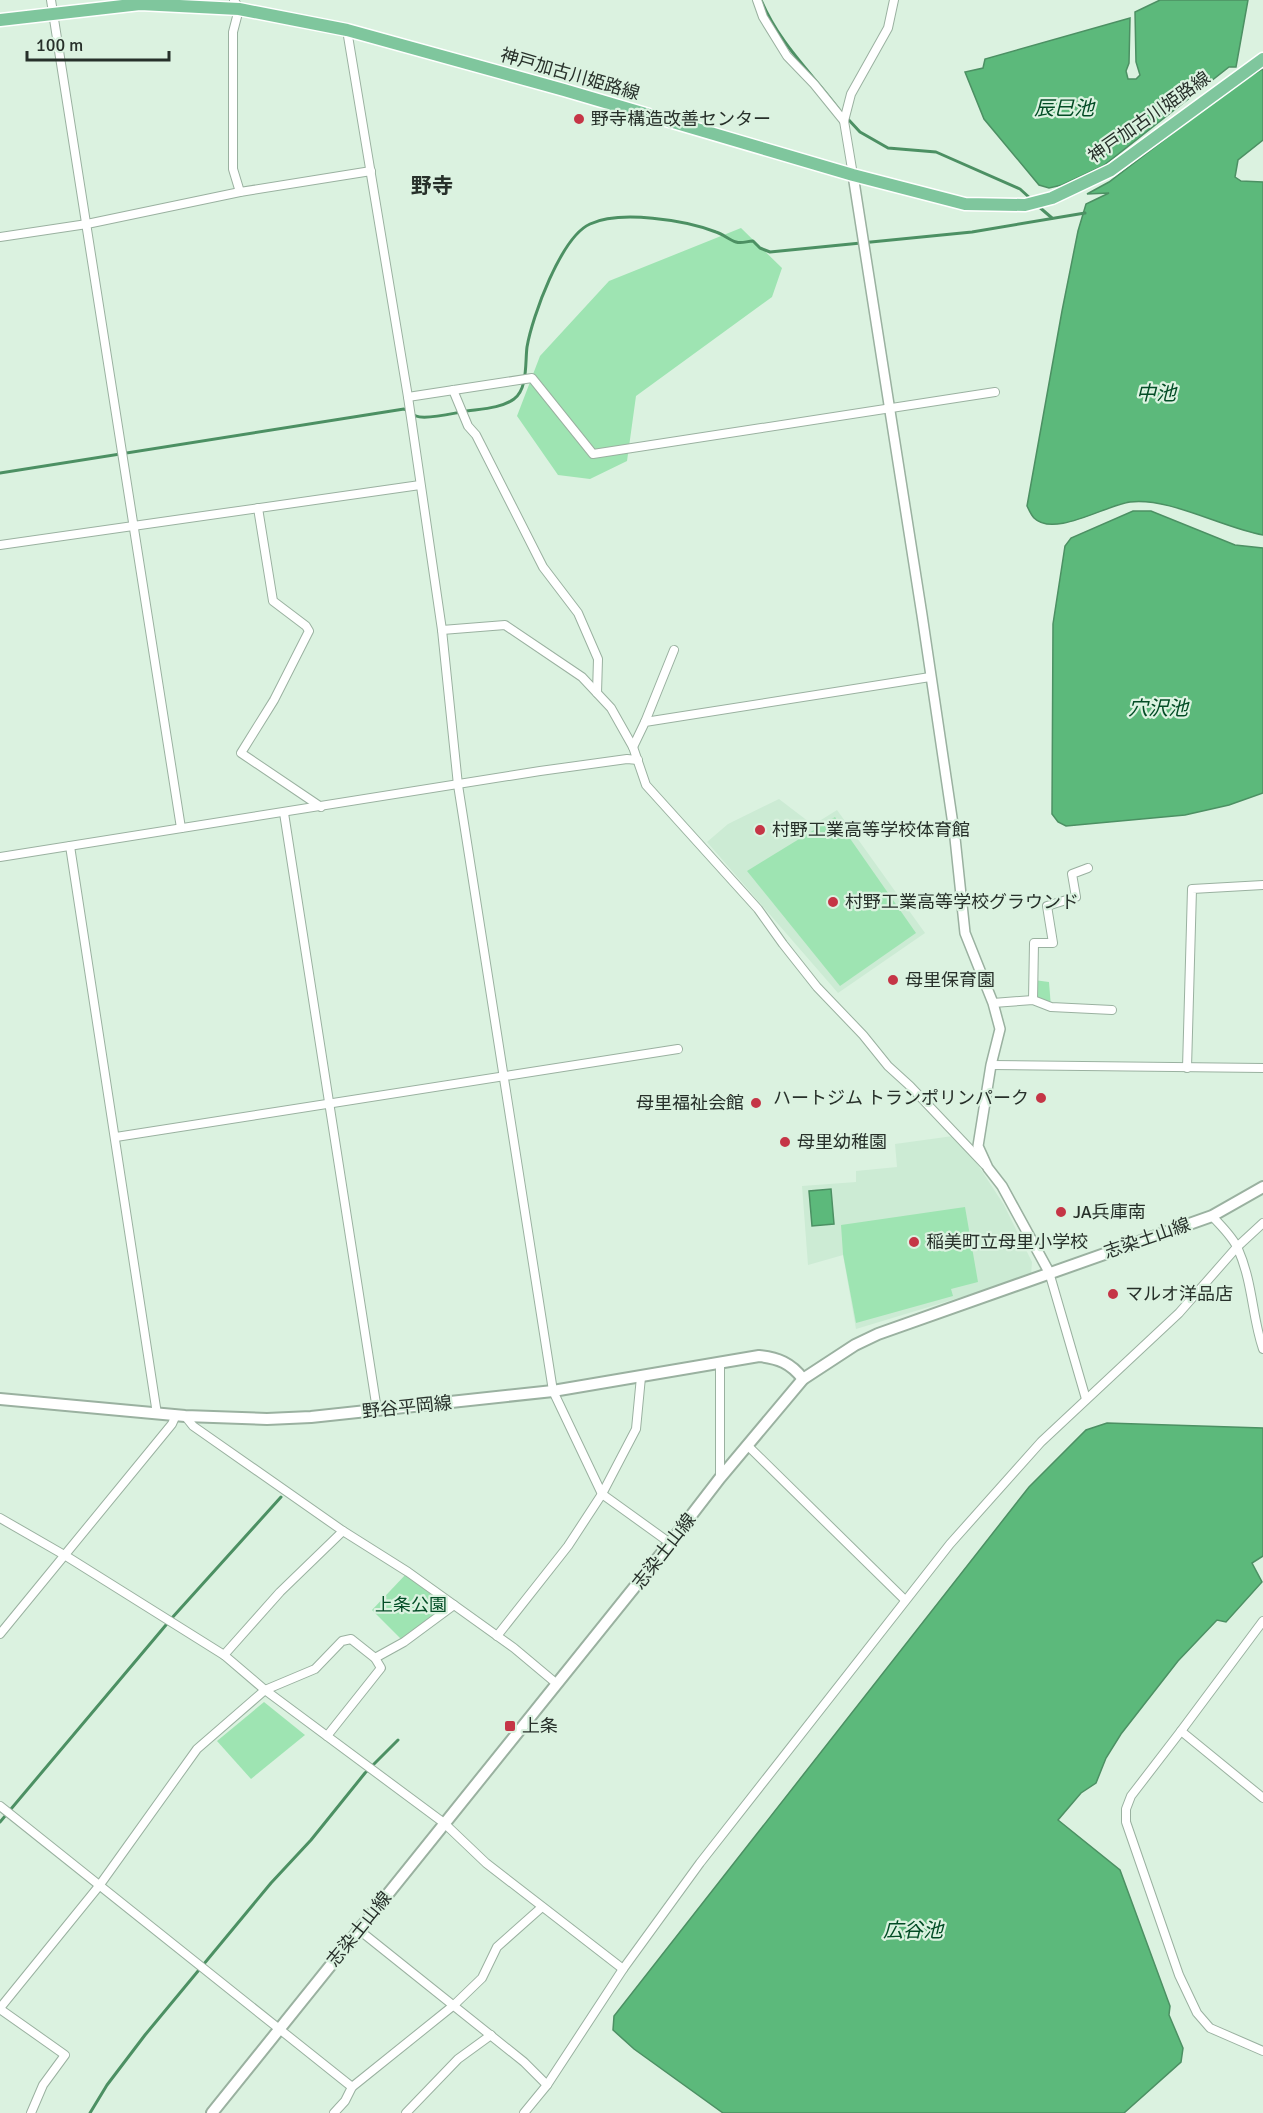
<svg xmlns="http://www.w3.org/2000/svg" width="1263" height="2113" font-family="Signika,'Noto Sans JP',sans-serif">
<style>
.built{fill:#ccebd4}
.green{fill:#9ee4b2}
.water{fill:#5cb97b;stroke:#4c9063;stroke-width:1.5}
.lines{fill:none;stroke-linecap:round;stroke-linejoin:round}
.stream{stroke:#4c9063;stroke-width:3}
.minor-casing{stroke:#9ab1a0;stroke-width:10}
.tertiary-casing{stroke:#9ab1a0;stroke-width:12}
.secondary-casing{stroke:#9ab1a0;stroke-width:14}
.primary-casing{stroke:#fff;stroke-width:15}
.minor{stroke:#fff;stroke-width:8}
.tertiary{stroke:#fff;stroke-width:9}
.secondary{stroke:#fff;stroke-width:10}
.primary{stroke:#7fc69d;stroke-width:12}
.poi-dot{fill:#c53546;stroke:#dbf2e0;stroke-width:2}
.labels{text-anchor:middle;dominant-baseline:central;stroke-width:4.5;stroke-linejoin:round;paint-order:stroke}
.street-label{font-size:18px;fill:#27302a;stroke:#dbf2e0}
.poi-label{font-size:18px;fill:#27302a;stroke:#dbf2e0;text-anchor:start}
.park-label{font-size:18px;fill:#044e27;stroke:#dbf2e0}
.water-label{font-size:20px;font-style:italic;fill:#024c25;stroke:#dbf2e0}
.quarter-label{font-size:21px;font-weight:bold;fill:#27302a;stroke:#dbf2e0}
</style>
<rect width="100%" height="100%" fill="#dbf2e0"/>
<g class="built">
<path d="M779,799L813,825L837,810L925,933L838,993L707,842L728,824Z"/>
<path d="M953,1136L976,1162L1004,1205L1032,1262L1031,1276L856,1329L843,1255L808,1265L802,1186L856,1182V1171L897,1167L895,1144Z"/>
</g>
<g class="green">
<path d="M741,228L782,268L772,297L636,396L627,461L590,479L558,475L517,416L540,356L609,281Z"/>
<path d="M835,817L916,933L840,986L747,871Z"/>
<path d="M1034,980L1049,982L1051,1007L1033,1000Z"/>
<path d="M965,1207L978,1282L951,1289L953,1296L856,1323L843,1254L841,1225Z"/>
<path d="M408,1572L454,1605L404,1642L372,1610Z"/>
<path d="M264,1702L305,1735L251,1779L217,1741Z"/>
</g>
<g class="water">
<path d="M1160,0H1248L1236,67H1229L1103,166L1062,185L1049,188L1039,185L984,119L965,72L983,68L985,59L1130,18L1129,63L1126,71L1128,79H1136L1140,75L1136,62L1135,12Z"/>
<path d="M1263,69V140L1238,160L1235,177L1241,181L1263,182V535C1223,528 1169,497 1130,502C1106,505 1054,538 1034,518C1031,515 1029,510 1027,506L1062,311L1078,231L1086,204L1109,193L1087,194L1109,182L1241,81Z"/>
<path d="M1133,511H1151L1235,545L1263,548V793L1229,805L1185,815L1066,826L1058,822L1052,814L1053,624L1065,546L1071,538Z"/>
<path d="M831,1189L834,1224L812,1226L809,1191Z"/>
<path d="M1107,1423L1263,1428V1556L1252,1563L1262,1582L1226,1622L1217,1620L1178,1661L1121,1734L1106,1758L1096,1783L1081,1793L1058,1820L1120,1870L1170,2006L1169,2015L1183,2048L1181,2062L1124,2113H723L634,2049L613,2030L614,2016L1029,1487L1086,1430Z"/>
</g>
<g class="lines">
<g class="stream">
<path d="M761,0C780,45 812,73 840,111"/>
<path d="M847,118L860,132L888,148L936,152L1020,189L1031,199"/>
<path d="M1038,206L1052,218"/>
<path d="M0,473L404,409C408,411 412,415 416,416C425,420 450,414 461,412C476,409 501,409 514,399C528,389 525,362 527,347C532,317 561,237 590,224C620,210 685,220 716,232C723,234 729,240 736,242C742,244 747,241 753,241L760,248L770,252L972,232L1085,213"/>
<path d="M0,1822L171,1619L281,1497"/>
<path d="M90,2113L107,2085L145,2035L271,1883L311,1840L365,1773L398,1740"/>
</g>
<defs>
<g id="minor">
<path d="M51,0L181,828"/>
<path d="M234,0L239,9L233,32V169L240,192"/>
<path d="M757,0L763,17L787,56L814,84L844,121"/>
<path d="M347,30L408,397L442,630L458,785L553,1391L602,1494L670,1543"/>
<path d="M853,175L844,121L851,94L888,28L894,0"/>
<path d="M0,237L87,224L240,192L371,171"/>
<path d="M453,390L468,426L476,435L543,567L578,613L598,659L597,693"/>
<path d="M408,397L532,378L593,454L995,392"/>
<path d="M258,508L273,601L306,626L309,631L274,700L241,753L321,807"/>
<path d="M0,545L420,485"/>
<path d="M442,630L505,625L582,677L611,708L633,747L646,785L758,909L783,944L817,987L863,1035L888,1066L910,1086L985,1165"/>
<path d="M645,722L674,650"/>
<path d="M633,747L645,722L930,677"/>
<path d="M284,813L377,1410"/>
<path d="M70,846L157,1414"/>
<path d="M0,857L540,771L627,759L638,760"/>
<path d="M1033,1000L1034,943H1053L1047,906L1076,897L1072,874L1088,868"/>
<path d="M993,1003L1033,1000L1051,1007L1112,1010"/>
<path d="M991,1065L1263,1068"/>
<path d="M1187,1068L1192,889L1263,885"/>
<path d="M116,1137L678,1049"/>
<path d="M1212,1216C1221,1226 1233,1237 1238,1249C1253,1283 1252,1317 1263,1349"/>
<path d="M1049,1272L1086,1399"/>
<path d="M720,1363V1478"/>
<path d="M185,1416L193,1426L343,1531L408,1572L514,1648L557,1684"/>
<path d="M747,1445L905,1600"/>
<path d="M0,1518L66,1556L224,1655L265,1690L444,1823L486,1863L623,1969"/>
<path d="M0,1634L172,1424L176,1415"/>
<path d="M497,1636L568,1546L602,1494L636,1429L641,1377"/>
<path d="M224,1655L280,1592L343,1531"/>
<path d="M1181,1731L1263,1621"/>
<path d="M327,1736L381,1668L375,1658"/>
<path d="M1263,1798L1181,1731L1131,1796L1126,1809V1822L1179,1975L1197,2013L1210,2028L1263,2051"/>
<path d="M0,1806L352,2087"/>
<path d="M359,1930L524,2062L547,2085"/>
<path d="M0,2008L99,1886L197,1749L265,1690L315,1669L342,1641L351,1639L375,1658L404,1642L454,1605"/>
<path d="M0,2009L65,2055L43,2085L31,2113"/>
<path d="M334,2113L345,2101L352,2087L454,2005L482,1978L497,1947L542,1907"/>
<path d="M406,2113L458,2059L491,2035"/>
<path d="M524,2113L547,2085L623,1969L700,1863L950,1544L1041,1442L1179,1313L1237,1247L1263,1223"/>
</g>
<path id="tertiary" d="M853,175L922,615L955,838L965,933L993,1003L1000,1029L991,1065L978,1146L988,1168L1002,1186L1049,1272"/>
<g id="secondary">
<path d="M0,1399L185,1416L267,1419L311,1417L553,1391L759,1356C778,1358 791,1363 803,1379"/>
<path d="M212,2113L670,1543L720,1478L803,1379L855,1345L878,1334L1212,1216L1263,1187"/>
</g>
<path id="primary" d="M0,20L140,4L239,9L347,30L564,90L853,175L965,204L1025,205L1052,198L1111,170L1263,59"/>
</defs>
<use href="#minor" class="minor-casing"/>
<use href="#tertiary" class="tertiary-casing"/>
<use href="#secondary" class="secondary-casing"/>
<use href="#primary" class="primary-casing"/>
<use href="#minor" class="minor"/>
<use href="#tertiary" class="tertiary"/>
<use href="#secondary" class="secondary"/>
<use href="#primary" class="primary"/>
</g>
<g class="poi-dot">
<circle cx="579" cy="119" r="6"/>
<circle cx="760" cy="830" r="6"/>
<circle cx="833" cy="902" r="6"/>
<circle cx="893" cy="980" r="6"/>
<circle cx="1041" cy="1098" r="6"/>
<circle cx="756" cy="1103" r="6"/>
<circle cx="785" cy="1142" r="6"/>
<circle cx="1061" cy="1212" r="6"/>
<circle cx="914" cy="1242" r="6"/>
<circle cx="1113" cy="1294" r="6"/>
<rect x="504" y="1720" width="12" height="12" rx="3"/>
</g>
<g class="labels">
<g class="street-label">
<text transform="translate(570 74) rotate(16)">神戸加古川姫路線</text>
<text transform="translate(1149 117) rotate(-35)">神戸加古川姫路線</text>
<text transform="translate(1147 1238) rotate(-19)">志染土山線</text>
<text transform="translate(407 1407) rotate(-6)">野谷平岡線</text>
<text transform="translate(664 1551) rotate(-52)">志染土山線</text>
<text transform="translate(359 1929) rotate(-51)">志染土山線</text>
</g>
<g class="poi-label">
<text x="591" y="119">野寺構造改善センター</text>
<text x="772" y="830">村野工業高等学校体育館</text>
<text x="845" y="902">村野工業高等学校グラウンド</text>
<text x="905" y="980">母里保育園</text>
<text x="1029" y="1098" text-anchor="end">ハートジム トランポリンパーク</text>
<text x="744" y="1103" text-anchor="end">母里福祉会館</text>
<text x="797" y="1142">母里幼稚園</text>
<text x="1073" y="1212">JA兵庫南</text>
<text x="926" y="1242">稲美町立母里小学校</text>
<text x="1125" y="1294">マルオ洋品店</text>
<text x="522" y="1726">上条</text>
</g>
<g class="park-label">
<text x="411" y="1605">上条公園</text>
</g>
<g class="water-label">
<text x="1064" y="108">辰巳池</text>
<text x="1156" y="393">中池</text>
<text x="1158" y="708">穴沢池</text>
<text x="913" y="1930">広谷池</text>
</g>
<g class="quarter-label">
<text x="432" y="186">野寺</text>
</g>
</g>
<path d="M27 51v9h142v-9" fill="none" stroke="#27302a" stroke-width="3"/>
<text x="36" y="51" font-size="18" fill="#27302a" stroke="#dbf2e0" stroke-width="4.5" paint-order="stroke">100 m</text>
</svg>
